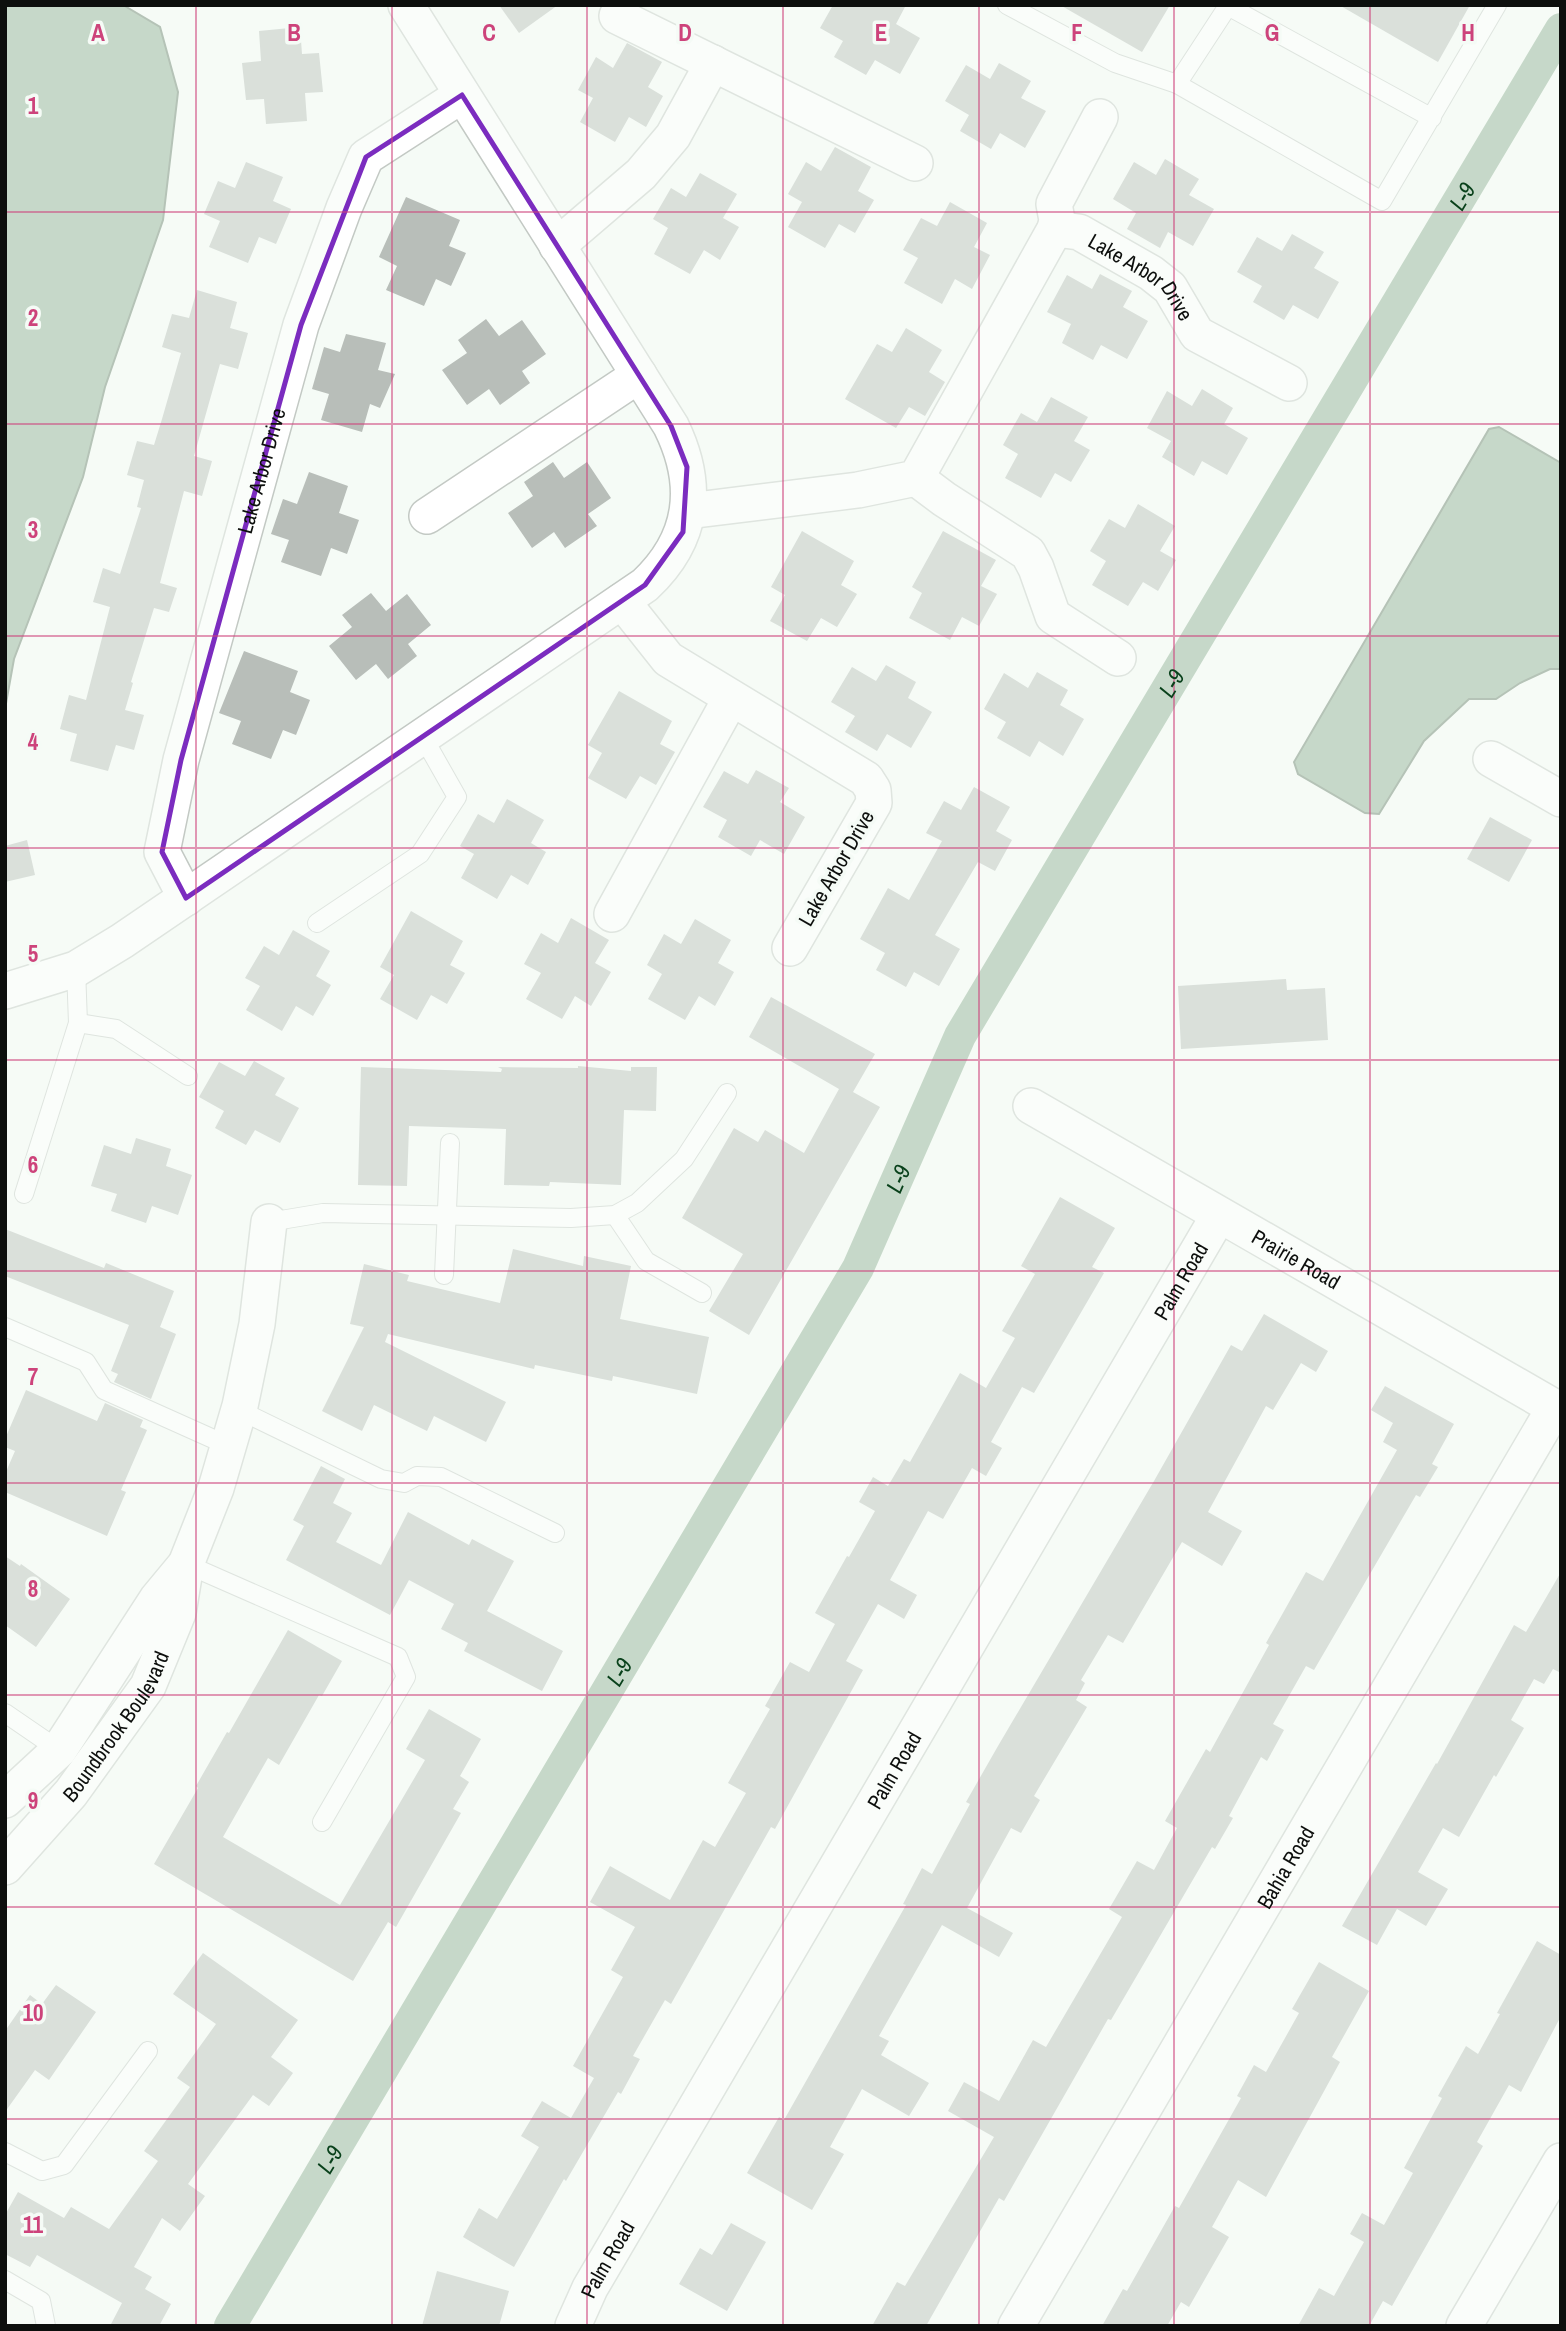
<svg xmlns="http://www.w3.org/2000/svg" width="1566" height="2331" font-family="'Archivo Narrow',sans-serif">
<style>
.water{fill:#8dae92;stroke:#677e6a;stroke-width:2}
.lines{fill:none;stroke-linecap:round;stroke-linejoin:round}
.canal{stroke:#8dae92;stroke-width:32}
.building{fill:#b8beb9}
.service-casing{stroke:#c3c9c4;stroke-width:20}
.minor-casing{stroke:#c3c9c4;stroke-width:38}
.service{stroke:#fff;stroke-width:18}
.minor{stroke:#fff;stroke-width:35}
.marked{fill:none;stroke:#7b2cbf;stroke-width:5;stroke-linejoin:round}
.grid{fill:none;stroke:#cd437b;stroke-width:2;stroke-opacity:0.55}
.labels{text-anchor:middle;dominant-baseline:central;stroke-width:7;stroke-linejoin:round;paint-order:stroke}
.street-label{font-size:21px;fill:#0d0f0d;stroke:#f5fbf6}
.water-label{font-size:23px;font-style:italic;fill:#09411b;stroke:#f5fbf6}
.grid-label{font-size:23px;text-anchor:middle;font-weight:bold;fill:#cd437b;stroke:#f5fbf6;stroke-width:7;stroke-linejoin:round;paint-order:stroke}
</style>
<rect width="100%" height="100%" fill="#f5fbf6"/>
<g class="water">
<path d="M5,5H123L160,27L178,92L163,220L105,387L83,477L14,659L5,709Z"/>
<path d="M1499,427L1561,463V669H1550L1520,683L1496,699H1469L1424,741L1379,814L1365,813L1298,774L1294,762L1489,429Z"/>
</g>
<g class="lines">
<path class="canal" id="s1" d="M230,2326L858,1268L960,1036L1561,29"/>
</g>
<g class="building">
<path d="M499,5H558L519,33Z"/>
<path d="M833,5H906L896,24L920,38L900,74L875,60L866,75L834,57L843,41L820,28Z"/>
<path d="M1060,5H1170L1142,52Z"/>
<path d="M1339,5H1470L1438,62Z"/>
<path d="M300,27L302,54L319,53L323,92L305,93L307,121L266,124L264,99L246,100L242,63L261,61L259,31Z"/>
<path d="M627,43L662,62L648,87L663,96L646,127L629,117L615,142L580,122L593,98L578,90L596,57L613,68Z"/>
<path d="M999,63L1031,81L1021,98L1046,111L1025,148L1000,133L991,149L960,131L969,115L945,101L966,65L990,79Z"/>
<path d="M835,147L871,167L858,191L874,200L855,233L839,224L825,248L788,227L802,202L788,194L806,162L821,171Z"/>
<path d="M1165,159L1199,179L1189,195L1214,209L1193,246L1168,232L1160,248L1127,229L1136,213L1113,199L1134,162L1156,175Z"/>
<path d="M246,162L283,177L273,201L291,209L276,244L259,237L248,263L209,247L220,221L204,214L218,181L235,188Z"/>
<path d="M700,173L737,194L723,218L739,227L720,260L704,250L690,274L654,254L668,228L653,219L671,188L686,197Z"/>
<path d="M406,197L460,220L449,246L466,253L451,286L436,279L424,306L386,290L397,266L379,257Z"/>
<path d="M950,202L987,223L974,247L990,255L972,289L955,279L942,304L904,283L918,258L903,250L921,218L937,226Z"/>
<path d="M1292,234L1324,252L1314,268L1339,282L1318,319L1293,305L1284,320L1253,302L1262,286L1237,272L1257,237L1282,251Z"/>
<path d="M1100,274L1132,291L1123,307L1148,321L1127,359L1101,345L1093,360L1062,343L1071,324L1047,312L1067,275L1092,289Z"/>
<path d="M197,290L237,302L230,328L248,333L238,369L220,364L194,456L212,461L202,496L184,491L160,583L177,588L169,612L154,608L131,682L133,683L125,710L144,715L134,750L116,745L108,771L70,761L77,734L60,729L69,695L86,700L110,607L93,602L103,568L120,574L141,508L137,507L144,480L127,475L137,441L154,445L162,419L181,353L162,347L172,314L189,318Z"/>
<path d="M486,319L499,336L522,320L546,354L522,371L530,383L500,405L489,389L467,405L442,370L467,353L458,340Z"/>
<path d="M906,328L942,350L929,372L945,382L925,416L909,407L896,428L845,399L877,344L892,352Z"/>
<path d="M346,334L386,343L378,370L395,374L380,408L370,404L362,432L321,420L329,394L312,389L324,347L340,352Z"/>
<path d="M1202,389L1233,408L1224,424L1248,438L1227,475L1202,461L1194,476L1162,457L1171,441L1147,428L1167,391L1192,406Z"/>
<path d="M1051,397L1088,417L1074,441L1090,450L1071,482L1055,473L1041,498L1005,478L1018,454L1003,445L1021,413L1037,422Z"/>
<path d="M553,462L564,478L587,462L611,498L588,514L597,526L565,548L554,532L532,548L508,513L533,496L524,482Z"/>
<path d="M309,472L348,486L339,513L359,520L347,554L331,548L321,576L281,562L289,540L271,534L283,499L297,504Z"/>
<path d="M1138,504L1175,526L1160,551L1176,560L1158,591L1143,582L1128,606L1092,585L1106,561L1090,551L1109,519L1125,528Z"/>
<path d="M802,531L854,561L841,585L857,594L837,627L821,618L807,641L770,621L785,595L771,587Z"/>
<path d="M943,531L996,560L981,586L997,594L979,626L962,617L950,640L909,618L922,593L912,587Z"/>
<path d="M371,593L386,611L407,594L431,625L408,644L417,656L388,679L376,664L356,680L329,646L352,627L342,615Z"/>
<path d="M244,651L298,671L290,692L310,700L296,735L283,730L271,759L232,744L241,721L219,713Z"/>
<path d="M886,665L916,682L908,698L932,712L911,748L887,734L877,751L845,732L855,716L831,702L852,667L876,681Z"/>
<path d="M1037,672L1068,690L1060,705L1084,719L1063,756L1039,741L1030,757L997,738L1006,722L984,709L1004,673L1028,688Z"/>
<path d="M619,691L672,721L660,744L675,752L656,785L640,776L626,799L588,778L602,753L588,745Z"/>
<path d="M756,770L789,788L780,802L805,817L784,854L760,840L751,856L718,837L727,820L703,807L724,771L748,784Z"/>
<path d="M974,787L1010,807L996,831L1012,840L995,871L978,862L935,935L960,949L939,986L914,972L906,987L876,970L885,953L860,939L888,888L909,900L942,841L926,833L944,801L961,810Z"/>
<path d="M507,799L544,820L531,843L546,852L528,885L511,875L497,899L461,878L474,854L460,846L478,814L494,823Z"/>
<path d="M1490,817L1532,840L1509,882L1467,859Z"/>
<path d="M27,840L35,875L5,882V846Z"/>
<path d="M411,911L463,941L450,965L465,973L447,1004L431,995L417,1020L380,999L394,975L380,967Z"/>
<path d="M571,918L609,940L595,963L611,972L591,1006L575,996L562,1019L526,999L541,973L524,964L541,933L558,943Z"/>
<path d="M695,919L731,940L718,963L734,972L715,1006L699,996L685,1020L648,999L662,974L647,965L664,934L681,944Z"/>
<path d="M293,930L330,951L316,976L331,985L313,1016L296,1006L282,1031L246,1010L260,986L245,978L264,946L279,955Z"/>
<path d="M1286,979L1287,990L1325,988L1328,1040L1181,1049L1178,986Z"/>
<path d="M771,997L875,1054L853,1092L880,1107L749,1335L709,1311L743,1254L682,1218L734,1128L758,1142L765,1130L804,1153L839,1089L749,1037Z"/>
<path d="M254,1061L285,1078L275,1095L299,1108L280,1143L255,1130L246,1145L215,1128L224,1111L199,1097L219,1062L245,1076Z"/>
<path d="M578,1066L631,1071V1067H657L656,1111L624,1110L621,1185L550,1182L549,1186L504,1185L506,1129L409,1126L407,1186L358,1185L361,1067L501,1072L502,1069L498,1067L578,1068Z"/>
<path d="M136,1138L171,1149L166,1166L192,1175L178,1215L152,1206L146,1223L111,1211L117,1194L91,1186L104,1145L131,1154Z"/>
<path d="M1060,1197L1115,1228L1092,1267L1104,1273L1034,1393L1022,1387L991,1442L1002,1448L986,1476L972,1468L943,1519L928,1511L890,1580L917,1595L904,1619L878,1604L846,1661L863,1670L775,1829L771,1827L671,2004L665,2000L633,2056L640,2059L621,2094L618,2092L566,2181L564,2179L514,2267L463,2237L479,2208L497,2219L539,2147L521,2136L542,2101L571,2118L594,2078L573,2066L623,1977L611,1970L635,1927L590,1902L610,1866L670,1900L703,1840L715,1847L746,1793L728,1783L770,1709L765,1706L790,1662L809,1672L835,1624L815,1613L847,1556L849,1557L875,1511L859,1502L873,1477L888,1486L904,1459L910,1462L960,1373L986,1388L1015,1338L1002,1331L1035,1274L1021,1266Z"/>
<path d="M5,1229L104,1268L106,1263L174,1291L160,1327L176,1334L151,1399L114,1382L118,1374L111,1371L129,1325L5,1276Z"/>
<path d="M513,1249L583,1266L584,1256L631,1266L620,1319L709,1337L697,1394L613,1376L612,1381L535,1365L534,1369L388,1334L385,1342L506,1402L486,1442L434,1416L427,1431L374,1405L362,1431L322,1411L364,1327L350,1324L364,1264L409,1275L407,1281L500,1303Z"/>
<path d="M1264,1314L1328,1351L1316,1372L1301,1363L1273,1410L1266,1406L1208,1512L1242,1531L1222,1566L1182,1542L1123,1643L1108,1635L1081,1680L1085,1683L1076,1700L1087,1707L1034,1796L1040,1800L1021,1833L1011,1828L967,1908L1013,1933L999,1957L942,1925L879,2036L889,2041L881,2055L929,2083L909,2116L862,2089L830,2147L844,2154L812,2210L747,2173L779,2117L784,2120L906,1905L903,1904L922,1868L932,1874L970,1804L966,1802L998,1746L1154,1481L1231,1345L1242,1351Z"/>
<path d="M1385,1386L1454,1424L1432,1464L1438,1467L1420,1497L1416,1495L1314,1670L1306,1666L1273,1724L1284,1730L1267,1761L1261,1757L1229,1816L1233,1818L1215,1849L1212,1847L1111,2020L1108,2019L1004,2201L999,2198L926,2326H872L897,2282L905,2286L994,2137L948,2111L964,2082L999,2101L1033,2040L1046,2047L1122,1917L1109,1909L1137,1861L1154,1870L1177,1828L1165,1821L1206,1749L1210,1752L1269,1645L1266,1643L1306,1572L1323,1581L1397,1450L1383,1442L1393,1423L1371,1410Z"/>
<path d="M26,1390L97,1421L105,1403L143,1420L140,1427L147,1430L121,1490L126,1492L107,1536L5,1492V1474L15,1451L5,1447V1439Z"/>
<path d="M321,1466L345,1479L333,1503L352,1513L336,1542L381,1565L408,1512L469,1545L472,1539L514,1561L487,1611L563,1651L542,1691L464,1651L468,1643L441,1629L454,1604L409,1580L390,1615L286,1560L304,1526L293,1520Z"/>
<path d="M5,1556L20,1566L21,1564L70,1599L36,1647L5,1625Z"/>
<path d="M1561,1572V1673L1553,1669L1544,1684L1534,1679L1511,1720L1524,1728L1496,1777L1494,1775L1459,1837L1443,1828L1418,1872L1448,1889L1426,1926L1397,1909L1377,1945L1342,1926L1436,1763L1437,1764L1514,1625L1526,1632Z"/>
<path d="M288,1630L342,1661L322,1696L319,1695L279,1765L268,1758L223,1837L340,1905L425,1760L406,1749L429,1709L481,1739L460,1776L469,1782L453,1809L461,1813L396,1927L388,1922L353,1981L154,1864L198,1788L196,1786L227,1732L229,1733Z"/>
<path d="M1537,1941L1561,1955V2016L1521,2092L1509,2085L1477,2142L1483,2146L1392,2306L1383,2301L1369,2326H1298L1319,2288L1334,2296L1364,2242L1350,2234L1362,2213L1384,2225L1413,2173L1404,2168L1442,2098L1438,2096L1466,2046L1478,2054L1500,2014L1497,2013Z"/>
<path d="M203,1953L298,2020L271,2057L293,2073L269,2106L253,2095L188,2184L205,2196L180,2231L162,2218L134,2267L152,2277L145,2289L171,2304L159,2326H110L122,2303L37,2255L30,2267L5,2254V2215L18,2192L64,2218L71,2207L109,2229L158,2161L144,2151L190,2087L177,2078L216,2024L173,1994Z"/>
<path d="M1319,1962L1369,1991L1332,2057L1340,2062L1266,2197L1238,2180L1212,2227L1229,2237L1189,2307L1181,2302L1167,2326H1102L1123,2289L1127,2291L1175,2206L1179,2208L1241,2098L1237,2096L1254,2065L1266,2072L1299,2013L1292,2009Z"/>
<path d="M56,1985L96,2012L49,2080L35,2070L5,2112V2031L30,1995L42,2004Z"/>
<path d="M731,2223L766,2242L727,2311L679,2284L700,2248L712,2255Z"/>
<path d="M437,2271L509,2291L499,2326H422Z"/>
</g>
<g class="lines">
<defs>
<g id="service">
<path d="M1007,5L1115,63L1177,84"/>
<path d="M1432,118L1228,6L1177,84L1382,201L1497,5"/>
<path d="M317,923L420,854L457,797L423,737"/>
<path d="M78,1023L116,1029L188,1076"/>
<path d="M24,1194L78,1023L76,969"/>
<path d="M615,1215L646,1261L702,1293"/>
<path d="M269,1222L323,1213L571,1218L615,1215L637,1203L684,1159L727,1093"/>
<path d="M444,1275L450,1143"/>
<path d="M5,1327L86,1362L104,1390L229,1446"/>
<path d="M239,1410L381,1479L404,1483L417,1476L441,1477L555,1533"/>
<path d="M186,1564L398,1657L406,1677L322,1822"/>
<path d="M5,1713L59,1750"/>
<path d="M5,2152L42,2171L64,2165L148,2051"/>
<path d="M5,2280L41,2301L46,2326"/>
</g>
<g id="minor">
<path d="M617,16L915,163"/>
<path id="s2" d="M1055,229L1079,232L1151,273L1170,288L1197,334L1289,383"/>
<path d="M557,246L641,174L673,136L713,63"/>
<path d="M916,478L944,499L1028,553L1036,568L1053,616L1118,658"/>
<path d="M688,511L858,490L916,478L1055,229L1057,220L1054,204L1100,117"/>
<path d="M427,516L639,375"/>
<path d="M622,601L668,659L866,779L873,790L874,803L790,948"/>
<path d="M1491,759L1561,799"/>
<path id="s3" d="M186,898L162,852L181,760L301,325L344,208L366,157L462,95"/>
<path d="M612,914L731,698"/>
<path d="M5,991L76,969L122,941L645,585C694,539 700,485 671,426L406,5"/>
<path id="s4" d="M1031,1106L1561,1411"/>
<path d="M5,1800L59,1750L157,1599L186,1564L216,1488L240,1406L257,1324L269,1222"/>
<path id="s5" d="M5,1867L71,1793L148,1686L178,1613L186,1564"/>
<path id="s6" d="M573,2326L590,2288L1219,1215"/>
<path id="s7" d="M1016,2326L1555,1407"/>
<path d="M1464,2326L1561,2161"/>
</g>
</defs>
<use href="#service" class="service-casing"/>
<use href="#minor" class="minor-casing"/>
<use href="#service" class="service"/>
<use href="#minor" class="minor"/>
</g>
<path d="M0 0H1566V2331H0ZM462,95L671,426L687,467L683,532L645,585L186,898L162,852L181,760L301,325L366,157Z" fill="#f5fbf6" fill-opacity=".55" fill-rule="evenodd"/>
<path class="marked" d="M462,95L671,426L687,467L683,532L645,585L186,898L162,852L181,760L301,325L366,157Z"/>
<path class="grid" d="M196,5V2326M392,5V2326M587,5V2326M783,5V2326M979,5V2326M1174,5V2326M1370,5V2326M5,212H1561M5,424H1561M5,636H1561M5,848H1561M5,1060H1561M5,1271H1561M5,1483H1561M5,1695H1561M5,1907H1561M5,2119H1561"/>
<g class="labels">
<g class="street-label">
<text stroke="none"><textPath href="#s2" startOffset="102">Lake Arbor Drive</textPath></text>
<text stroke="none"><textPath href="#s3" startOffset="446">Lake Arbor Drive</textPath></text>
<text transform="translate(836 868) rotate(-60)">Lake Arbor Drive</text>
<text stroke="none"><textPath href="#s4" startOffset="306">Prairie Road</textPath></text>
<text stroke="none"><textPath href="#s6" startOffset="1209">Palm Road</textPath></text>
<text stroke="none"><textPath href="#s5" startOffset="180">Boundbrook Boulevard</textPath></text>
<text stroke="none"><textPath href="#s6" startOffset="642">Palm Road</textPath></text>
<text stroke="none"><textPath href="#s7" startOffset="532">Bahia Road</textPath></text>
<text stroke="none"><textPath href="#s6" startOffset="75">Palm Road</textPath></text>
</g>
<g class="water-label">
<text stroke="none"><textPath href="#s1" startOffset="2462">L-9</textPath></text>
<text stroke="none"><textPath href="#s1" startOffset="1895">L-9</textPath></text>
<text stroke="none"><textPath href="#s1" startOffset="1328">L-9</textPath></text>
<text stroke="none"><textPath href="#s1" startOffset="761">L-9</textPath></text>
<text stroke="none"><textPath href="#s1" startOffset="194">L-9</textPath></text>
</g>
</g>
<g class="grid-label">
<text x="98" y="41">A</text>
<text x="294" y="41">B</text>
<text x="489" y="41">C</text>
<text x="685" y="41">D</text>
<text x="881" y="41">E</text>
<text x="1077" y="41">F</text>
<text x="1272" y="41">G</text>
<text x="1468" y="41">H</text>
<text x="33" y="114">1</text>
<text x="33" y="326">2</text>
<text x="33" y="538">3</text>
<text x="33" y="750">4</text>
<text x="33" y="962">5</text>
<text x="33" y="1173">6</text>
<text x="33" y="1385">7</text>
<text x="33" y="1597">8</text>
<text x="33" y="1809">9</text>
<text x="33" y="2021">10</text>
<text x="33" y="2233">11</text>
</g>
<rect width="1566" height="2331" fill="none" stroke="#0d0f0d" stroke-width="14"/>
</svg>
